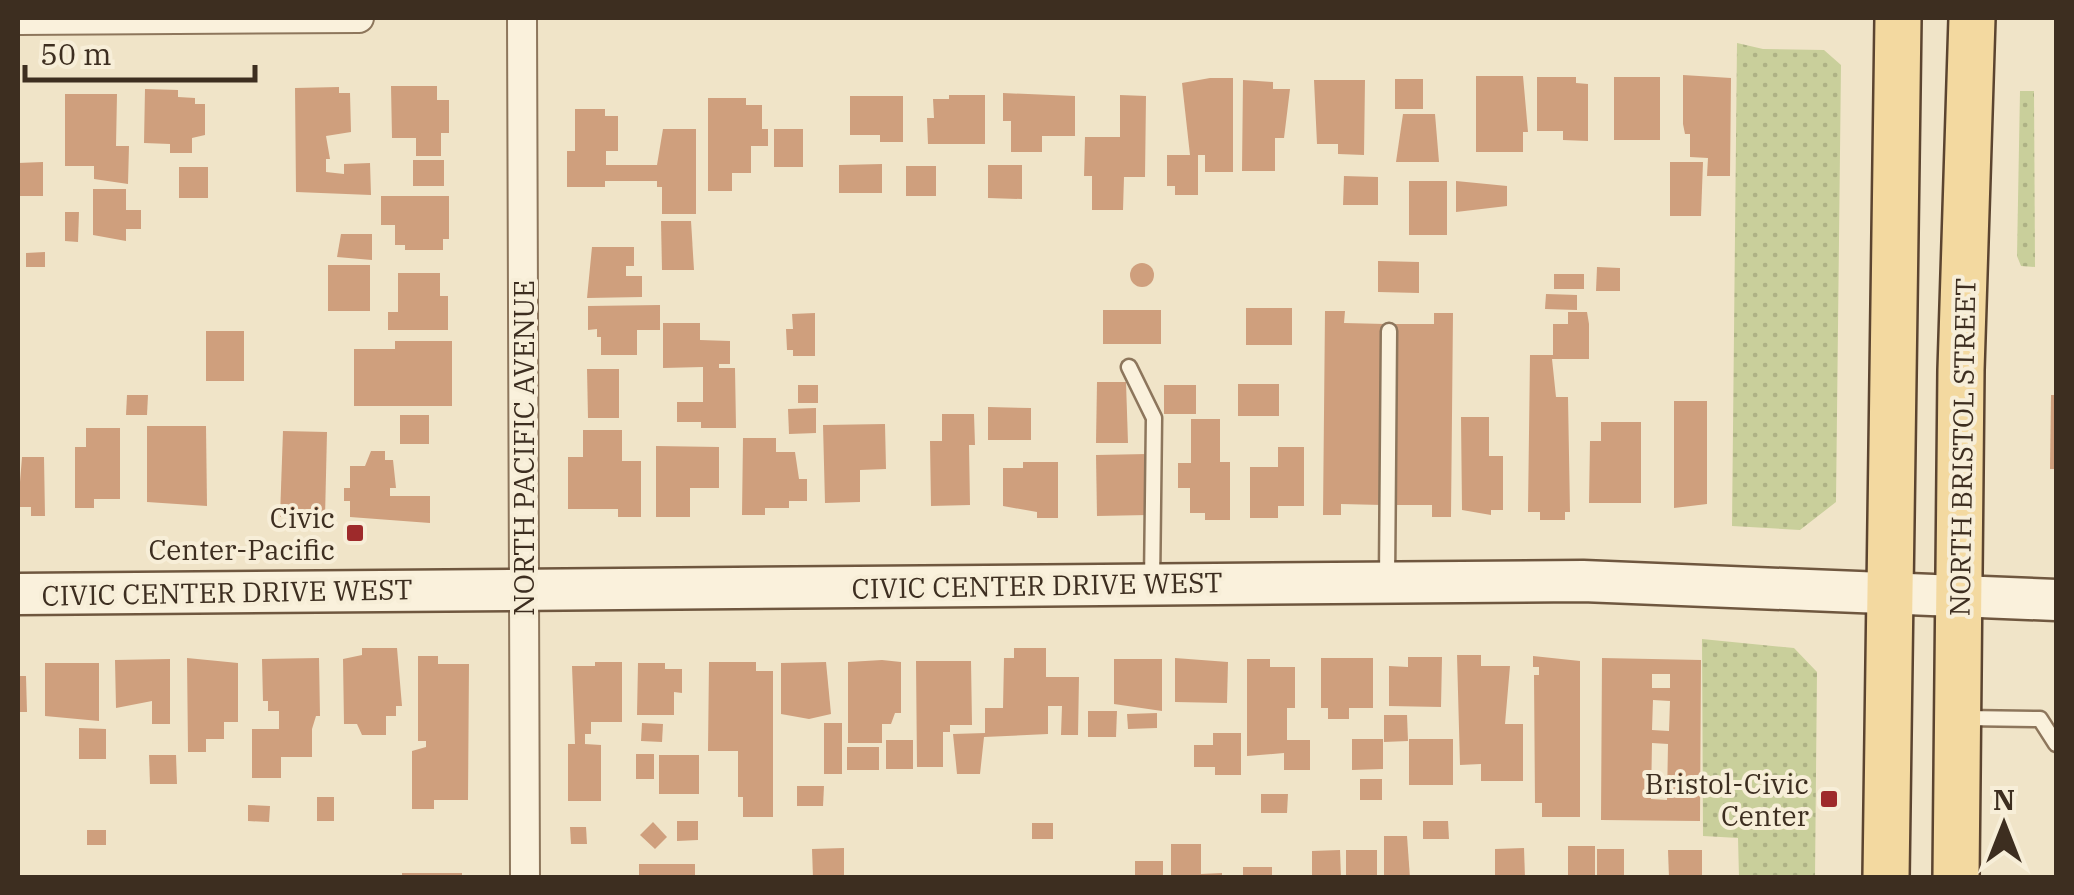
<svg xmlns="http://www.w3.org/2000/svg" width="2074" height="895" font-family="'IBM Plex Serif',serif">
<style>
.grass{fill:url(#grass-dots)}
.building{fill:#cf9f7d;fill-rule:evenodd}
.lines{fill:none;stroke-linecap:round;stroke-linejoin:round}
.service-casing{stroke:#8d765c;stroke-width:19}
.minor-casing{stroke:#8d765c;stroke-width:32}
.secondary-casing{stroke:#6f573f;stroke-width:45}
.primary-casing{stroke:#5b4430;stroke-width:50}
.service{stroke:#faf1dc;stroke-width:14}
.minor{stroke:#faf1dc;stroke-width:28}
.secondary{stroke:#faf1dc;stroke-width:40}
.primary{stroke:#f3d9a0;stroke-width:45}
.poi-dot{fill:#9e2a2b;stroke:#f7eed8;stroke-width:4}
.labels{text-anchor:middle;dominant-baseline:central;stroke-width:8;stroke-linejoin:round;paint-order:stroke}
.street-label{font-size:28px;fill:#3d2e20;stroke:#f7eed8}
.poi-label{font-size:28px;fill:#3d2e20;stroke:#f7eed8;text-anchor:end}
</style>
<defs>
<pattern id="grass-dots" width="8" height="8" patternUnits="userSpaceOnUse" patternTransform="scale(2.5)"><rect width="8" height="8" fill="#c9cf9b"/><path d="M2 2h.1M6 6h.1" fill="none" stroke="#aeb285" stroke-width="1.8" stroke-linecap="round"/></pattern>
</defs>
<rect width="100%" height="100%" fill="#f0e4c8"/>
<g class="grass">
<path d="M1737,43L1763,49L1824,50L1841,65L1836,502L1800,530L1732,526Z"/>
<path d="M2020,91H2034L2035,267L2021,266L2017,256Z"/>
<path d="M1702,639L1794,648L1817,672L1815,877H1739L1738,838L1703,836Z"/>
</g>
<g class="building">
<path d="M1683,75L1731,78L1730,176H1707L1708,158L1690,157V134H1685L1683,124Z"/>
<path d="M1476,76H1523L1528,132H1523V152H1476Z"/>
<path d="M1537,77H1576V83L1588,84V141L1563,140V131H1537Z"/>
<rect x="1614" y="77" width="46" height="63"/>
<path d="M1210,78H1233V172H1205V155H1198V195H1175V186H1167V155H1190L1182,83Z"/>
<rect x="1395" y="79" width="28" height="30"/>
<path d="M1243,80L1273,82V89H1290L1284,138H1275V171H1242Z"/>
<path d="M1314,80H1365L1364,155L1338,154V144H1317Z"/>
<path d="M391,86H437V100H449V133H441V156H416V138H392Z"/>
<path d="M339,87V93H350L351,132L326,136L330,159H326V172L344,174V164L370,163L371,195L296,192L295,88Z"/>
<path d="M145,89L178,90V97L195,98V104H205V135L192,138V153H170V144L144,143Z"/>
<path d="M1003,93L1075,96V136H1042V152H1011V121H1003Z"/>
<path d="M65,94H117L116,146H129L128,184L94,179V166H65Z"/>
<path d="M949,95H985V144H928L927,118H934L933,99H949Z"/>
<path d="M1120,95L1146,96L1145,177H1124L1123,210H1092V176H1084L1085,137H1120Z"/>
<path d="M850,96H903V142H880V135H850Z"/>
<path d="M708,98H746V105H762V129H768V146H751V173H732V191H708Z"/>
<path d="M575,109H605V116H618V151H606V165H657L663,129H696V214H662V187H657V181H605V187H567V151H575Z"/>
<path d="M1403,114H1435L1439,162H1396Z"/>
<rect x="774" y="129" width="29" height="38"/>
<rect x="413" y="160" width="31" height="26"/>
<path d="M43,162V196H18V163Z"/>
<path d="M1670,162H1703L1701,216H1670Z"/>
<path d="M882,164V193H839V165Z"/>
<path d="M988,165H1022V199L988,198Z"/>
<rect x="906" y="166" width="30" height="30"/>
<rect x="179" y="167" width="29" height="31"/>
<path d="M1344,176L1378,177V205H1343Z"/>
<rect x="1409" y="181" width="38" height="54"/>
<path d="M1456,181L1507,186V206L1456,212Z"/>
<path d="M93,189H126V210H141V229H126V241L93,235Z"/>
<path d="M381,196H449V239H443V250H405V245H395V225H381Z"/>
<path d="M65,212H79L78,242L65,241Z"/>
<path d="M661,221H691L694,270H662Z"/>
<path d="M341,234H372V260L337,257Z"/>
<path d="M592,247H634V266H626V276H642V297L587,298Z"/>
<path d="M45,252V267H26V253Z"/>
<path d="M1378,261L1419,262V293L1378,292Z"/>
<circle cx="1142" cy="275" r="12"/>
<rect x="328" y="265" width="42" height="46"/>
<path d="M1597,267L1620,268V291H1596Z"/>
<path d="M398,273H440V296H448V330H388V312H398Z"/>
<rect x="1554" y="274" width="30" height="15"/>
<path d="M1546,294L1577,295V310L1545,309Z"/>
<path d="M660,305V330H637V355H601V337H597V329L588,330V306Z"/>
<rect x="1246" y="308" width="46" height="37"/>
<rect x="1103" y="310" width="58" height="34"/>
<path d="M1325,311H1345L1344,323L1385,324L1382,505L1341,504V515H1323Z"/>
<path d="M1568,312H1587L1589,324V359H1552L1556,397H1568L1570,512H1565V520H1540V512H1528L1530,355H1553V324H1568Z"/>
<path d="M815,313V356H793V350H787L786,329H793L792,314Z"/>
<path d="M1434,313H1453L1451,517H1432V505H1392L1393,324H1434Z"/>
<path d="M663,323H700V340L730,341V364H719V368H735L736,428H701V422H677V402H703V367L663,368Z"/>
<rect x="206" y="331" width="38" height="50"/>
<path d="M395,341H452V406H354V349H395Z"/>
<path d="M587,369H619V418H588Z"/>
<path d="M1097,382H1126L1128,443H1096Z"/>
<rect x="1238" y="384" width="41" height="32"/>
<rect x="798" y="385" width="20" height="18"/>
<rect x="1164" y="385" width="32" height="29"/>
<path d="M127,395H148L147,415H126Z"/>
<path d="M2051,395H2056V469H2050Z"/>
<path d="M1674,401H1707V504L1674,508Z"/>
<path d="M988,407L1031,408V440H988Z"/>
<path d="M816,408V433L789,434L788,409Z"/>
<path d="M942,414H974L975,445H969L970,505L931,506L930,441H942Z"/>
<rect x="400" y="415" width="29" height="29"/>
<path d="M1461,417H1489V456H1503V510H1491V515L1462,510Z"/>
<path d="M1191,419H1220V462H1230V520H1205V513H1190V488H1178V463H1191Z"/>
<path d="M1601,422H1641V503H1589L1590,441H1601Z"/>
<path d="M885,424L886,469L860,470V502L825,503L823,425Z"/>
<path d="M147,426H206L207,506L147,502Z"/>
<path d="M86,428H120V499H94V508H75V447H86Z"/>
<path d="M583,430H622V461H641V517H618V509H568V457H583Z"/>
<path d="M283,431L327,432L325,518L280,517Z"/>
<path d="M743,438H776V452H795L799,479H807V501H789V508H765V515H742Z"/>
<path d="M656,446L719,447V488H690V517H656Z"/>
<path d="M1278,447H1304V506H1278V518H1250V467H1278Z"/>
<path d="M371,451H385V460H393L396,488H390V496H430V523L350,517V501H344V488H350V466H365Z"/>
<path d="M1147,454L1148,515L1097,516L1096,455Z"/>
<path d="M22,457H44L45,516H31V507H18Z"/>
<path d="M1023,462H1058V518H1037V512L1003,506V468H1023Z"/>
<path d="M362,648H397L402,706H396V716H386V735H362L357,724H344L343,659L362,655Z"/>
<path d="M1014,648H1046V677H1079L1078,735H1061L1062,706H1048V734L984,737L980,774H957L953,734L985,733V708H1003L1004,658H1014Z"/>
<path d="M1457,655H1481V666H1510L1505,724H1523V781H1481V764L1460,765Z"/>
<path d="M418,656H438V664H469L468,800H434V809H412V751L426,747V741H418Z"/>
<path d="M1533,656L1580,661V817H1542V803H1535L1534,675H1539V667H1533Z"/>
<path d="M1408,657H1442L1441,707L1389,706V666L1408,667Z"/>
<path d="M187,658L238,663V722H224V739H206V752H188Z"/>
<path d="M319,658L320,716H316L312,729V757H281V778H252V729H279V711H268V701H263L262,659Z"/>
<path d="M1175,658L1228,662L1227,703L1175,702Z"/>
<path d="M1321,658H1373V708H1349V719H1328V708H1321Z"/>
<path d="M1602,658L1701,660L1700,821L1601,820ZM1652,674H1670V688H1652ZM1653,700L1670,701L1669,731L1652,730ZM1652,743L1668,744L1667,800L1651,799Z"/>
<path d="M170,659V724H152V701L116,708L115,660Z"/>
<path d="M1114,659H1162V711L1114,704Z"/>
<path d="M1247,659H1270V667H1295V708H1287V740H1310V770H1284V753L1247,756Z"/>
<path d="M882,660L901,662V713H895L891,724H882V743H848V662Z"/>
<path d="M916,661H971L972,725H950V732H943V767H917Z"/>
<path d="M595,662H622V722H591V734H585V744L601,745V801H568V744H575L572,666H595Z"/>
<path d="M709,662H756V671H773V817H743V797H738V751H708Z"/>
<path d="M826,662L831,714L809,719L781,714V663Z"/>
<path d="M45,663H99V721L45,716Z"/>
<path d="M638,663H665V669H682V693L674,692V715H637Z"/>
<path d="M18,676H26L27,712H18Z"/>
<path d="M1088,711H1117L1116,737H1088Z"/>
<path d="M1157,713V728L1128,729L1127,714Z"/>
<path d="M1384,715H1407L1408,741L1384,742Z"/>
<path d="M642,723L663,724L662,742L641,741Z"/>
<rect x="824" y="723" width="18" height="51"/>
<path d="M79,728L106,729V759H79Z"/>
<path d="M1213,733H1241V775H1215V767H1194V745H1213Z"/>
<path d="M1352,739H1383V769L1352,770Z"/>
<rect x="1409" y="739" width="44" height="46"/>
<rect x="886" y="740" width="27" height="29"/>
<rect x="847" y="747" width="32" height="23"/>
<rect x="636" y="754" width="18" height="25"/>
<path d="M149,755H176L177,784H150Z"/>
<rect x="659" y="755" width="40" height="39"/>
<rect x="1360" y="779" width="22" height="21"/>
<path d="M797,786H824L823,806H797Z"/>
<path d="M1261,794H1288L1287,813H1261Z"/>
<rect x="317" y="797" width="17" height="24"/>
<path d="M248,805L270,806L269,822L248,821Z"/>
<path d="M677,821H698V840L677,841Z"/>
<path d="M1423,821H1448L1449,839H1423Z"/>
<path d="M653,822L667,837L655,849L640,835Z"/>
<rect x="1032" y="823" width="21" height="16"/>
<path d="M570,827H586L587,844H571Z"/>
<rect x="87" y="830" width="19" height="15"/>
<path d="M1384,836H1407L1410,878H1384Z"/>
<path d="M1171,844H1201V874L1222,873V878H1171Z"/>
<path d="M1568,846H1595V876L1568,877Z"/>
<path d="M844,848V878H813L812,849Z"/>
<path d="M1524,848L1525,878H1495V849Z"/>
<rect x="1597" y="849" width="27" height="29"/>
<path d="M1340,850L1341,878H1312V851Z"/>
<rect x="1346" y="850" width="31" height="28"/>
<path d="M1668,850H1702V878H1669Z"/>
<rect x="1135" y="861" width="28" height="17"/>
<rect x="639" y="864" width="56" height="14"/>
<rect x="1243" y="867" width="29" height="11"/>
<rect x="402" y="873" width="60" height="5"/>
</g>
<g class="lines">
<defs>
<g id="service">
<path d="M1129,367L1154,418L1152,584"/>
<path d="M1387,580L1389,331"/>
<path d="M1965,718L2040,719L2056,744"/>
</g>
<g id="minor">
<path d="M522,18L525,878"/>
<path d="M18,20L359,18"/>
</g>
<path id="secondary" d="M18,594L1583,581L2056,600"/>
<g id="primary">
<path d="M1886,878L1898,18"/>
<path d="M1956,878L1961,370L1972,18"/>
</g>
</defs>
<use href="#service" class="service-casing"/>
<use href="#minor" class="minor-casing"/>
<use href="#secondary" class="secondary-casing"/>
<use href="#primary" class="primary-casing"/>
<use href="#service" class="service"/>
<use href="#minor" class="minor"/>
<use href="#secondary" class="secondary"/>
<use href="#primary" class="primary"/>
</g>
<g class="poi-dot">
<rect x="345" y="523" width="20" height="20" rx="5"/>
<rect x="1819" y="789" width="20" height="20" rx="5"/>
</g>
<g class="labels">
<g class="street-label">
<text transform="translate(1962 447) rotate(-89)">NORTH BRISTOL STREET</text>
<text transform="translate(523 448) rotate(-90)">NORTH PACIFIC AVENUE</text>
<text transform="translate(1037 585) rotate(-1)">CIVIC CENTER DRIVE WEST</text>
<text transform="translate(227 592) rotate(-1)">CIVIC CENTER DRIVE WEST</text>
</g>
<g class="poi-label">
<text x="335" y="517">Civic<tspan x="335" dy="32">Center-Pacific</tspan></text>
<text x="1809" y="783">Bristol-Civic<tspan x="1809" dy="32">Center</tspan></text>
</g>
</g>
<rect width="2074" height="895" fill="none" stroke="#3d2e20" stroke-width="40"/>
<g transform="translate(2004 825)" stroke="#f7eed8" stroke-width="8" paint-order="stroke">
<path d="M0-8L18 38L0 25L-18 38Z" fill="#3d2e20"/>
<text y="-15" font-size="28" font-weight="bold" text-anchor="middle" fill="#3d2e20">N</text>
</g>
<path d="M25 65v15h230v-15" fill="none" stroke="#3d2e20" stroke-width="5"/>
<text x="40" y="65" font-size="30" fill="#3d2e20" stroke="#f7eed8" stroke-width="8" paint-order="stroke">50 m</text>
</svg>
